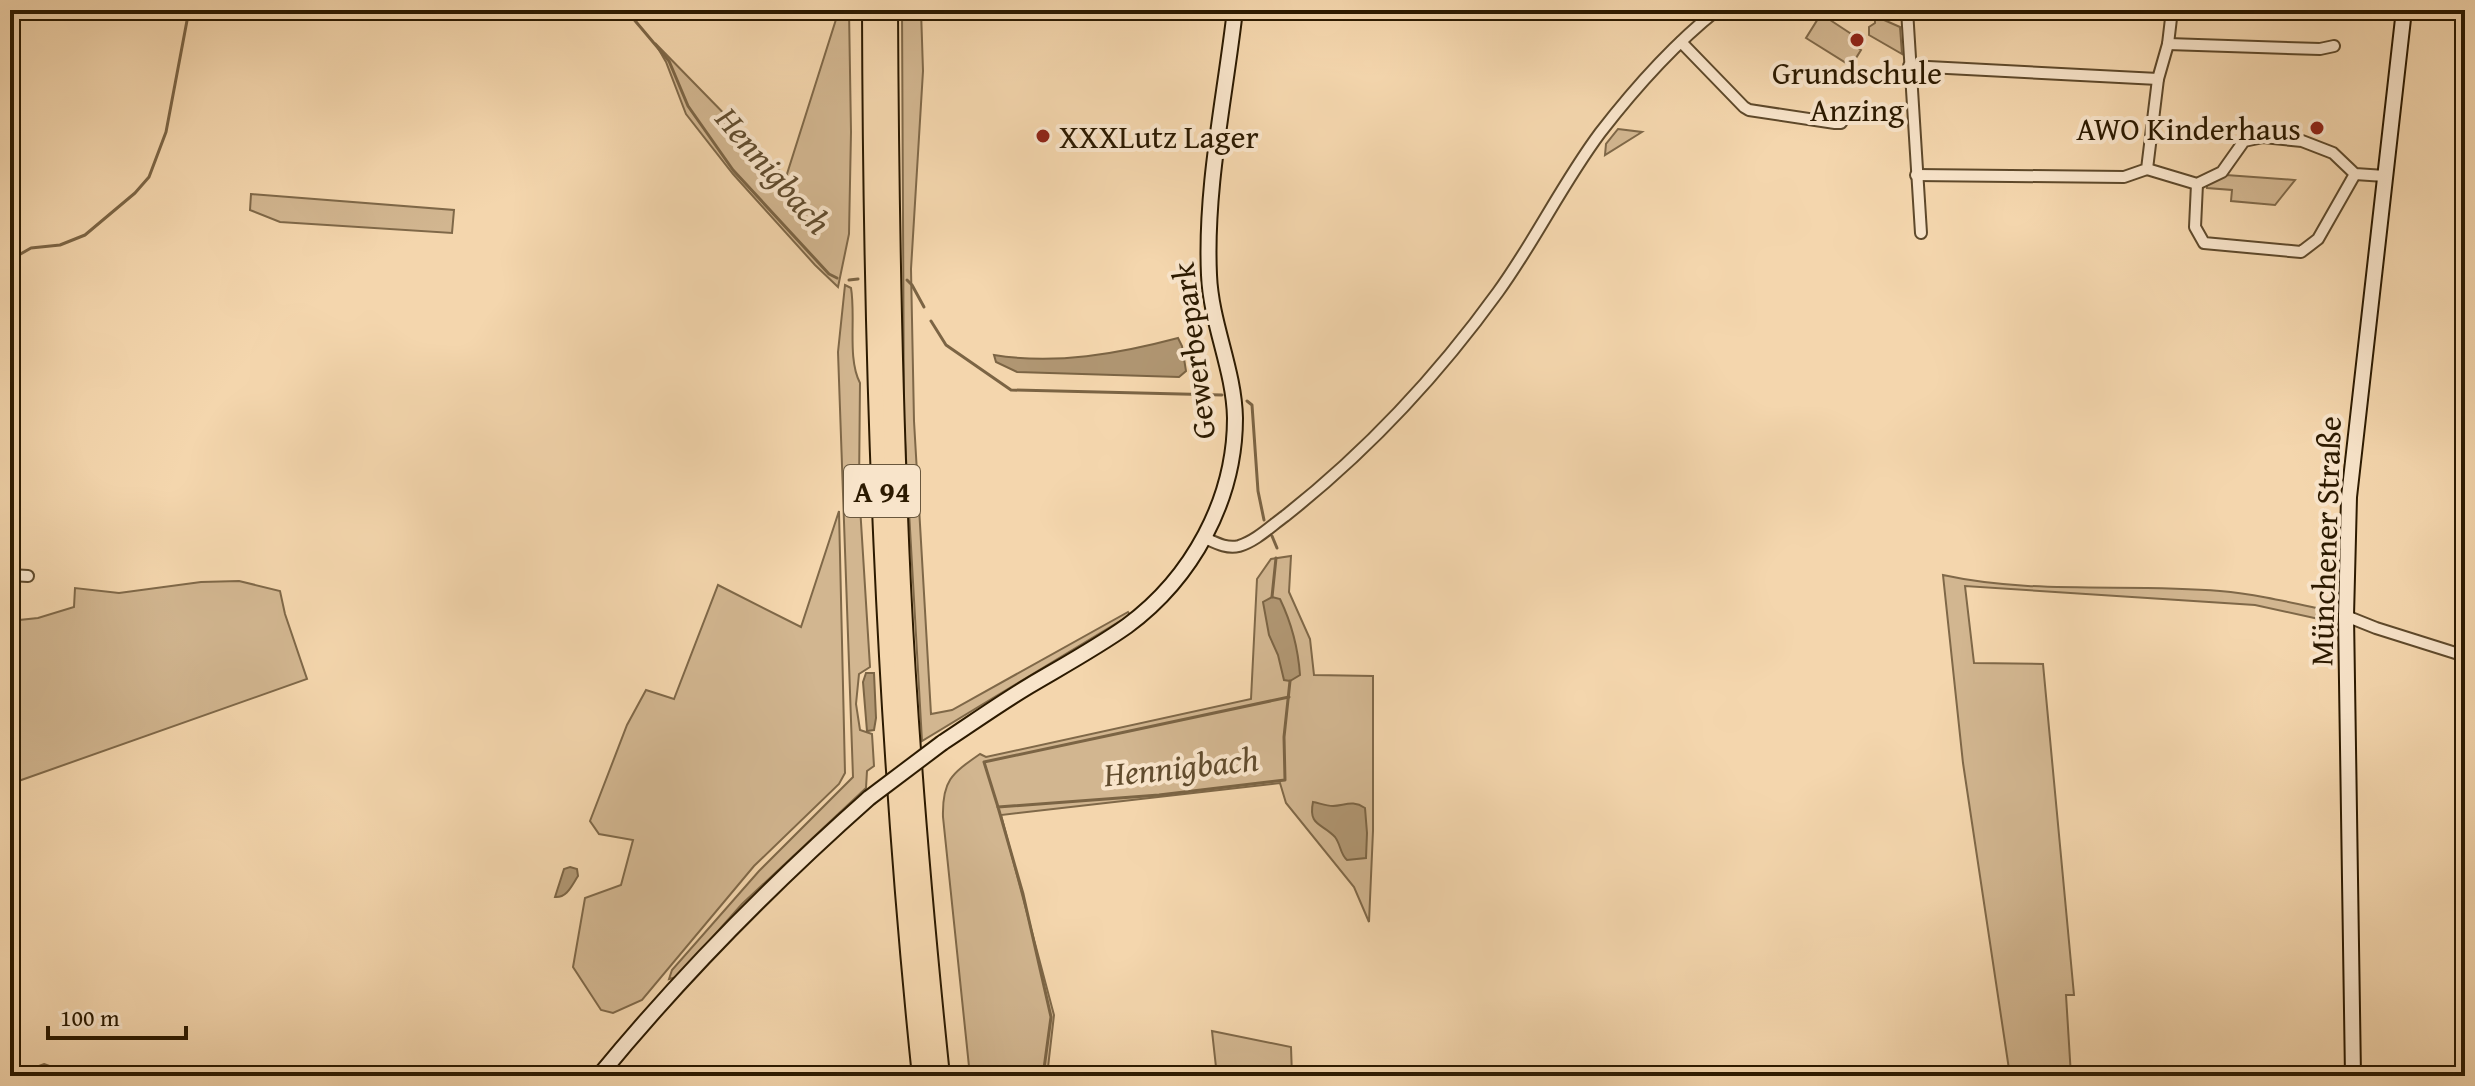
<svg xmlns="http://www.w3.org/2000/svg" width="2475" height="1086" font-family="'Gentium Book Plus',serif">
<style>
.green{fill:#d2b690;stroke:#7f6848;stroke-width:2}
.water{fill:#b09672;stroke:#7b6444;stroke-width:2}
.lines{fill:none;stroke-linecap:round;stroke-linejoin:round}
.stream{stroke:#7b6444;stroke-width:3}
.street-casing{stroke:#5e492b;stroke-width:14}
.secondary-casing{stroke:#2c1a00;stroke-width:18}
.highway-casing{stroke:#2c1a00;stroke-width:24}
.street{stroke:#f8e4ca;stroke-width:10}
.secondary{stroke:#f8e4ca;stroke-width:14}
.highway{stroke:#f4d6ad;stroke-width:20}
.secondary-bridge-casing{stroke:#2c1a00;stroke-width:18;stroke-linecap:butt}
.secondary-bridge{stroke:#f8e4ca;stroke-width:14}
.poi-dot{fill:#8f2418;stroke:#f8e4ca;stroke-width:3}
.labels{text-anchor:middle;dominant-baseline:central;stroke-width:8;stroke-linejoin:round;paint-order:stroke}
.shield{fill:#f8e4ca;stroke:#69573d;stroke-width:2}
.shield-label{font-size:30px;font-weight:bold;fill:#2c1a00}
.poi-label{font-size:32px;fill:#2c1a00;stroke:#f8e4ca}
.street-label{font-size:32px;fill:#2c1a00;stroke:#f8e4ca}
.water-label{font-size:34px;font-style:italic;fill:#614c2e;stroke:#f8e4ca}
</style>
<rect width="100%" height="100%" fill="#f4d6ad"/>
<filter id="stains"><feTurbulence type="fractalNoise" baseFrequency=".0025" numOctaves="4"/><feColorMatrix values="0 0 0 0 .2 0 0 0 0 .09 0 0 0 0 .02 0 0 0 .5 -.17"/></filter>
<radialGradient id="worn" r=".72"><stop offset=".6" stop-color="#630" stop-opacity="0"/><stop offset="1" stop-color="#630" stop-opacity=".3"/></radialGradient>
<g class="green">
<path d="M839,10H849L851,132L849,234L838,287L815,265L733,174L686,114L666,62L655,43L786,177Z"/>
<path d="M902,10H921L923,71L911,269L914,421L931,714L952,710L1128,612L1130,615L922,741L904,423Z"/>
<path d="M1821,14L1862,41L1858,48L1861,50L1851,66L1806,38Z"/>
<path d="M1875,16L1900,27L1902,54L1869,35V27L1875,23Z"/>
<path d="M1618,129L1642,132L1605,155L1606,144Z"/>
<path d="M2226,175L2295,180L2275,205L2231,201L2232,190L2207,188V184Z"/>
<path d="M251,194L454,210L452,233L280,222L250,210Z"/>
<path d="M845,285L851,288C856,317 847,358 860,383L859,490L870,667L859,674L856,704L860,730L872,734L874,766L867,771L866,788L742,904L677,977L669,979L672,970L759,871L853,777L838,352Z"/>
<path d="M839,511L845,773L839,784L754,866L642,1000L613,1013L601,1010L573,967L585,898L621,885L633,840L599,834L590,821L627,725L646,690L674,699L718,585L801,627Z"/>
<path d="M1291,556L1289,592L1310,639L1314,675L1373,676V831L1369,922L1354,887L1286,803L1280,783L1001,815L1054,1015L1047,1076H970L943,817C942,781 951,774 980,754L986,757L1251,699L1257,579L1271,559Z"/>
<path d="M1943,575C2034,595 2129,583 2220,591C2257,594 2293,603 2330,611L2328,621L2255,605L1965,586L1974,663L2043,664L2074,995H2066L2071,1076H2010L1963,763Z"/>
<path d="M239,581L280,591L285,614L307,679L10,784V621L38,618L74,607L75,588L119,593L201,582Z"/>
<path d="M1212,1031L1291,1047L1292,1076H1217Z"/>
<path d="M44,1064L76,1076H27L28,1070Z"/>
</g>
<g class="water">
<path d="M1178,338L1182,346L1186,371L1179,377L1017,372L996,362L994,355C1055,365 1118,354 1178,338Z"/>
<path d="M1272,597L1280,599C1292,624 1298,647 1300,675L1290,681L1284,680L1278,655L1269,635L1263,602Z"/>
<path d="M866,673H874L876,718L874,730L867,731L863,682Z"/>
<path d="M1313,802C1319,803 1326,806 1333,806C1346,805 1353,800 1365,808L1367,833L1366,858L1347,860C1340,854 1341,845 1335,837C1322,823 1308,826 1313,802Z"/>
<path d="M570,867L577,869L578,876C572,885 567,898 555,897L564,869Z"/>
</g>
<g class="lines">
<g class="stream">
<path d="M626,10L669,61L688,106L733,170L829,274L837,278"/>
<path d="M10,260L31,248L60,245L85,235L135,193L149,177L166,132L189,10"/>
<path d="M849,280L858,279"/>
<path d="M907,280L912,285L924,307"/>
<path d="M931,321L946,345L1011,390L1222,395"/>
<path d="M1247,401L1252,405L1258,491L1264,520"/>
<path d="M1272,536L1277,548"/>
<path d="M1272,597L1276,558"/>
<path d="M998,807L984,762L1289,697"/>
<path d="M1043,1076L1051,1017L1023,894L998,807L1159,795L1285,780L1284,737L1290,681"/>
</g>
<defs>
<g id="street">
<path d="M1907,10L1921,233"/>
<path d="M1681,42L1744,107L1749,110L1835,123H1841L1844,118"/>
<path d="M2168,44L2320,49L2334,46"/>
<path d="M1909,66L2158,79"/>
<path d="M2147,169L2197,184L2222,172L2244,141L2263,137L2302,141L2333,153L2355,174L2385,176"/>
<path d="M1916,175L2124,177L2147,169L2158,79L2168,44L2172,10"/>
<path d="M2197,184L2195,227L2204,243L2301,252L2318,239L2355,174"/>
<path d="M1205,538C1216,543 1227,549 1239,546C1256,541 1271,526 1285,516C1366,452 1438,375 1498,292C1535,241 1562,184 1600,133C1634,89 1673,45 1717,10"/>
<path d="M10,575L28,576"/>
<path d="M2346,616L2376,628L2465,656"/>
</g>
<g id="secondary">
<path d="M942,743C971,724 999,704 1029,686C1061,667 1096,648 1127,626C1192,578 1235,500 1235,418C1234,369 1211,324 1209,275C1205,187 1225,98 1235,10"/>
<path d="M599,1076C681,976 772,884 869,798"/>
<path d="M2353,1076L2346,616L2349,497L2404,10"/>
</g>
<g id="highway">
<path d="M873,10C874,366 886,722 923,1076"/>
<path d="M887,10C888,202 891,394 900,586C908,750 922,913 939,1076"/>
</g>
</defs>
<use href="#street" class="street-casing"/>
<use href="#secondary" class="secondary-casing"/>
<use href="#highway" class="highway-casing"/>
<use href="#street" class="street"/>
<use href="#secondary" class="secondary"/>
<use href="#highway" class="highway"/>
<defs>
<path id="secondary-bridge" d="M869,798L942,743"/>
</defs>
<use href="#secondary-bridge" class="secondary-bridge-casing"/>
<use href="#secondary-bridge" class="secondary-bridge"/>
</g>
<g class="poi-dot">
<circle cx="1857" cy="40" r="8"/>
<circle cx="2317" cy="128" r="8"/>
<circle cx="1043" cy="136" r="8"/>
</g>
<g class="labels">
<rect class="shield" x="844" y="465" width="76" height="52" rx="6"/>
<g class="shield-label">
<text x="882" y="491">A 94</text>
</g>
<g class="poi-label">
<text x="1857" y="72">Grundschule<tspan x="1857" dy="37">Anzing</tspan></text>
<text x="2301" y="128" text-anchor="end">AWO Kinderhaus</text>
<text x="1059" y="136" text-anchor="start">XXXLutz Lager</text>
</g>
<g class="street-label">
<text transform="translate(1193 351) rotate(-97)">Gewerbepark</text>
<text transform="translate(2325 541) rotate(-88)">Münchener Straße</text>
</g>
<g class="water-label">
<text transform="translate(774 170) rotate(49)">Hennigbach</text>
<text transform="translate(1181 766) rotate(-6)">Hennigbach</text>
</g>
</g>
<rect width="2475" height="1086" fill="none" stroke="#f4d6ad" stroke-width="40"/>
<rect x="12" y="12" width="2451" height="1062" fill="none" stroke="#2c1a00" stroke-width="4"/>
<rect x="20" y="20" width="2435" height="1046" fill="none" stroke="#2c1a00" stroke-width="2"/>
<path d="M48 1026v12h138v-12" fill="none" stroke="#2c1a00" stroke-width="4"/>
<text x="60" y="1026" font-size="24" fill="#2c1a00" stroke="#f8e4ca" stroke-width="6" paint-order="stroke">100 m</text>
<rect width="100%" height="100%" filter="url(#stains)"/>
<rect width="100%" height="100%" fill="url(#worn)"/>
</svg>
